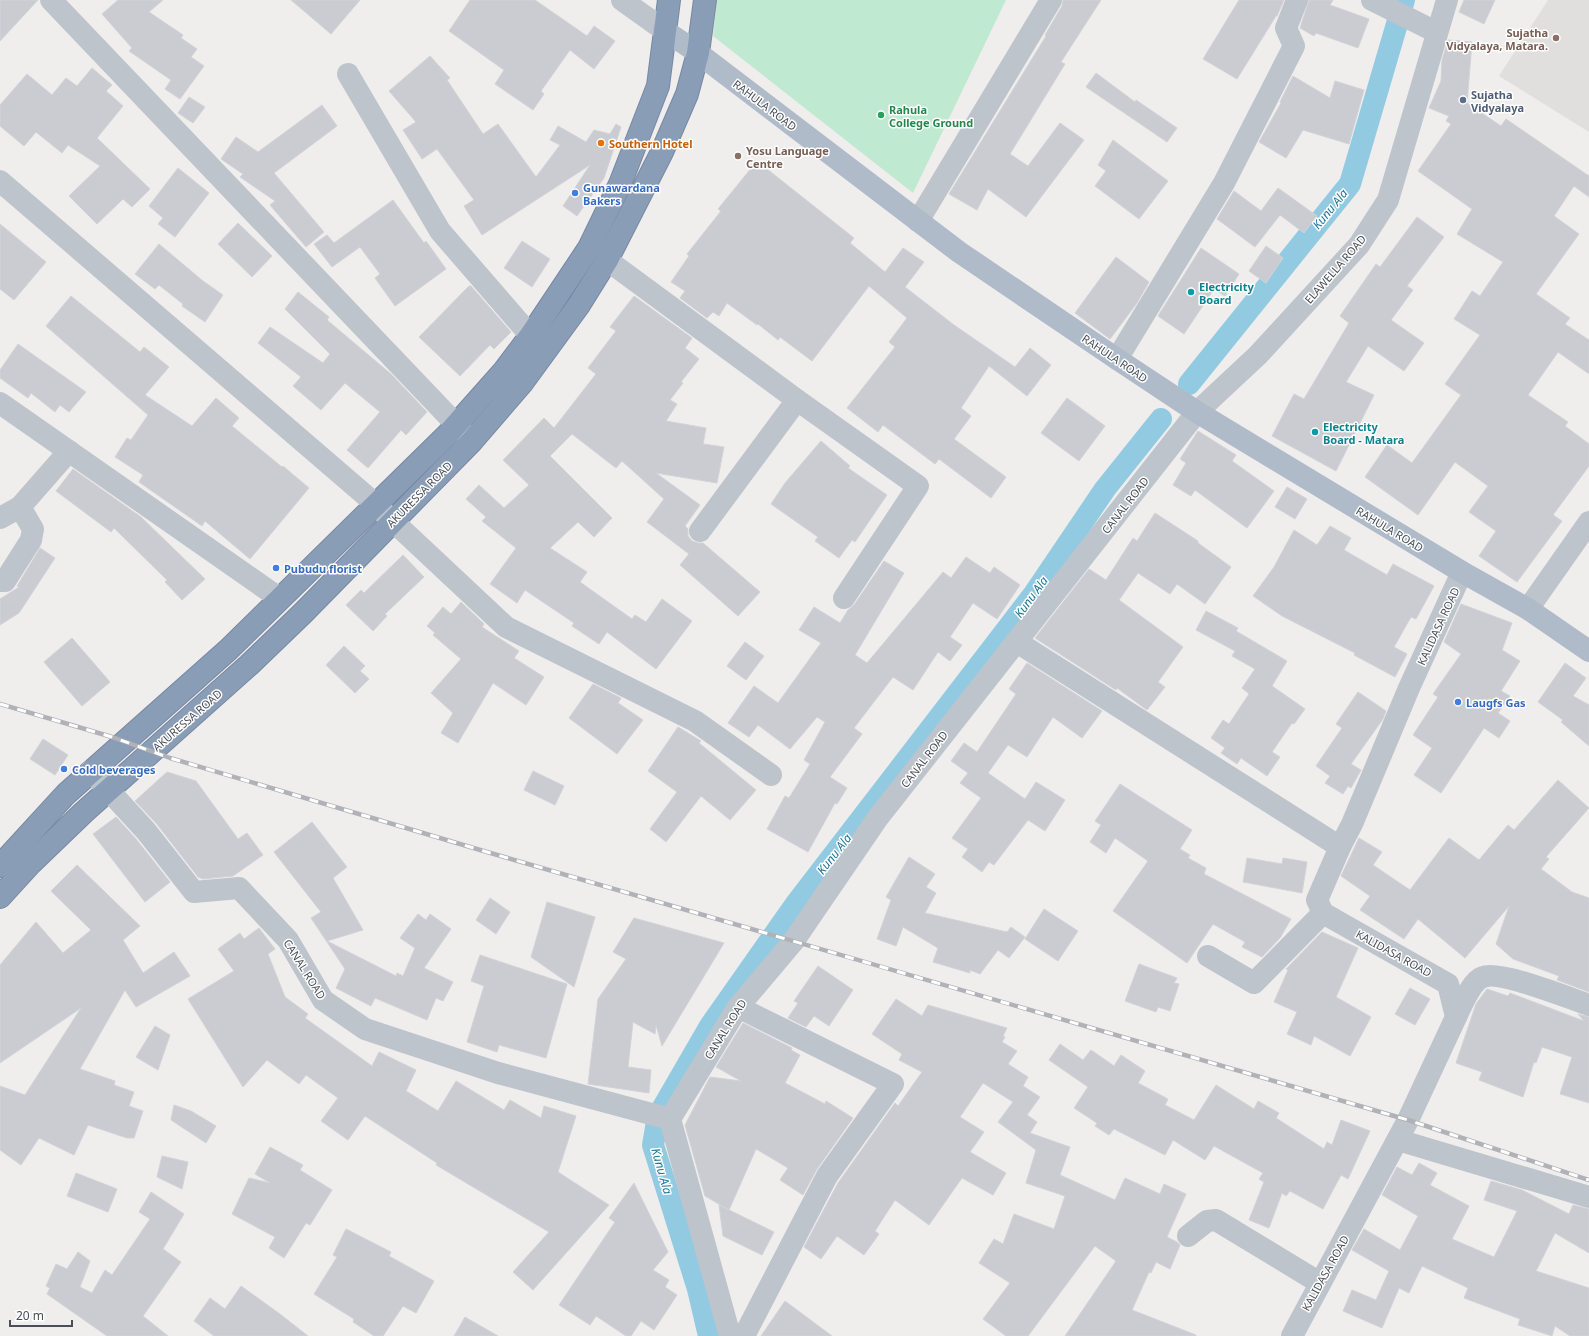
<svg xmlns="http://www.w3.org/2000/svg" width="1589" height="1336" font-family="'Noto Sans',sans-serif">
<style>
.education{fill:#e0dfde}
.green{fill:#c0e9d2}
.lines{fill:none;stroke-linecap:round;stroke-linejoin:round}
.canal{stroke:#92cbe1;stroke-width:22}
.building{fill:#cbccd1;stroke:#d2d3d8}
.highway-casing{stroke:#7688a2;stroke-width:24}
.minor{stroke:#bdc4cb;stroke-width:22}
.major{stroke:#b0bbc9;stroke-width:22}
.highway{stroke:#8a9db7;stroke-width:22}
.rail-casing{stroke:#b0b2b7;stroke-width:4.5}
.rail{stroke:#fff;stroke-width:3;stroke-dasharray:9;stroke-linecap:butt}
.education-dot{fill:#8d6e63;stroke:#fff;stroke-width:1.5}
.service-dot{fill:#5c6f8a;stroke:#fff;stroke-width:1.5}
.leisure-dot{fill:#2e9e5b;stroke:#fff;stroke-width:1.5}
.food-dot{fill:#e8710a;stroke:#fff;stroke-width:1.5}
.shop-dot{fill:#3f7fe0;stroke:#fff;stroke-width:1.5}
.culture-dot{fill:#0f9aa8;stroke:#fff;stroke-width:1.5}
.labels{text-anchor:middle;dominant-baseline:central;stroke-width:3;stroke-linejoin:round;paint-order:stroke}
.education-label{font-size:11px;font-weight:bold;fill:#785e54;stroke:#fff;text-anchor:end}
.service-label{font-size:11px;font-weight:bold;fill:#4e5e75;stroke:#fff;text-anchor:start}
.street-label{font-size:11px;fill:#484f58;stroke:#fff}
.leisure-label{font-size:11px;font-weight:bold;fill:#27864d;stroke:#fff;text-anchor:start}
.food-label{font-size:11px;font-weight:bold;fill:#c56008;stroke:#fff;text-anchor:start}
.shop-label{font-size:11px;font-weight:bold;fill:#366cbe;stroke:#fff;text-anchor:start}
.culture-label{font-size:11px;font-weight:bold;fill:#0d838f;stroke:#fff;text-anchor:start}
.water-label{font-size:12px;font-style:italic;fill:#1c7597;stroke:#fff}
</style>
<rect width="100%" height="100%" fill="#f0eded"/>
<path class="education" d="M1548,0H1589V132L1499,76Z"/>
<path class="green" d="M717,0H1006L913,193L713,36Z"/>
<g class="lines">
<g class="canal">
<path d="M1189,384L1350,184L1404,0"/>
<path d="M709,1336L698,1289L653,1145L658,1116L710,1026L795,905L1034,594L1105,489L1161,419"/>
</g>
</g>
<g class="building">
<path d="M0,0H38L0,41Z"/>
<path d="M118,0H163L149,12L183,35L181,38L197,49L191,57L204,66L180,99L165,89L171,80L129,51L132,48L102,14Z"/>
<path d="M291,0H360L331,34Z"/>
<path d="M470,0H535L587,36L594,26L615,41L594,69L570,50L541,91L544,94L533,110L495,84L504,70L449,31Z"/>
<path d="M1063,0H1101L1061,62L1065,64L1010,154L1028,166L1060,123L1084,140L1026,217L988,189L977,210L949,194L1046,36L1045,35L1062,6Z"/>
<path d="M1239,0H1284L1277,16H1276L1237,79L1203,59Z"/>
<path d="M1309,0H1333L1330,5L1369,19L1358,48L1316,33L1314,36L1300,28Z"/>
<path d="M1464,0H1495L1484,24L1459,12Z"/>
<path d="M1448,40L1472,42L1467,103L1501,126L1506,119L1589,176V197L1574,186L1554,216L1579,234L1536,294L1570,318L1565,324L1589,340V374L1558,352L1528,395L1568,422L1565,426L1589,444V466L1553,515L1562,521L1517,582L1479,556L1496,531L1469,512L1488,486L1455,462L1418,515L1365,477L1387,445L1412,463L1461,395L1445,384L1480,335L1454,319L1472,291L1480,296L1503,262L1457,234L1472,209L1418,171L1451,124L1446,121L1449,116L1429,108L1441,81L1442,60Z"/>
<path d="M430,56L450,78L447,80L483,134L498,124L536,177L560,145L550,140L558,126L586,142L594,130L610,134L616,124L621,127L604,178L577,216L563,206L590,165L482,235L464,206L474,200L437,149L422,159L403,130L416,122L389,91Z"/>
<path d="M92,68L112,85L106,91L123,106L97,138L150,189L132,207L123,199L97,224L69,196L100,166L68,145L62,153L36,132L24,146L0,126V105L27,74L52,95L66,78L77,86Z"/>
<path d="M1096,73L1135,102L1136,100L1177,128L1167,142L1086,87Z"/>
<path d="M1293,76L1330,98L1335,81L1364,90L1349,144L1303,130L1286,158L1259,142L1281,103L1280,102Z"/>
<path d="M189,97L205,107L193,123L178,113Z"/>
<path d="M322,105L337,126L274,173L324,232L306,247L270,205L275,201L240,177L243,174L221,159L236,137L258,152Z"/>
<path d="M1113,140L1168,181L1139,219L1095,186L1106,171L1098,165Z"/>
<path d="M757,161L854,238L850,243L885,272L903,248L924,262L905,287L954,325L1015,367L1030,348L1051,365L1027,396L989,366L961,408L971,416L954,439L1006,477L991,498L939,459L935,464L883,425L878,432L847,408L895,347L889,342L907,318L869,286L812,361L780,337L778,340L758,324L757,325L727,303L719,316L713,312L707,318L680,298L685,291L671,282L689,256L687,254L721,211L718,209Z"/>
<path d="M178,168L209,193L175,237L158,224L163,218L149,206Z"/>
<path d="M1278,188L1317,216L1304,233L1280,215L1255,247L1217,219L1234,191L1261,211Z"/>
<path d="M393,200L424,243L426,241L446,269L395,306L375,278L380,274L360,247L332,267L314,244L327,235L334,243Z"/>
<path d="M1417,217L1444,237L1407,286L1413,290L1391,320L1424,343L1404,371L1368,346L1346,382L1374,395L1336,471L1272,436L1294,394L1304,399L1349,323L1340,316L1376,264L1380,267Z"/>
<path d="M238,223L272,256L252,277L218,244Z"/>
<path d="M0,224L46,262L14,300L0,289Z"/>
<path d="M522,241L550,259L532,287L504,268Z"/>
<path d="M159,244L203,281L223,295L205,322L182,306L183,304L159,285L155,289L135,274Z"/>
<path d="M1266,246L1283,258L1266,283L1249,271Z"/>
<path d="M1201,248L1239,274L1225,296L1214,289L1184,334L1158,316Z"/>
<path d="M1116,257L1149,282L1137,303L1110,339L1075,313Z"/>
<path d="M469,286H471L511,332L494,349L490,345L460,376L419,337Z"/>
<path d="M298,292L329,317L327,320L391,374L427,412L406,435L401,430L368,468L347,450L380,412L345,383L321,410L293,386L301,377L258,343L270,327L323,363L330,354L285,309Z"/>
<path d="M71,296L140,352L144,347L169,367L145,395L192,426L216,398L239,418L232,426L282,467L283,466L309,488L250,559L205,521L202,526L139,482L143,475L115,457L127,438L131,440L148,415L46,326Z"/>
<path d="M634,296L692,338L685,348L699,359L681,382L683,383L670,400L677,404L666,421L706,428L703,444L724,447L717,483L656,473L700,505L685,526L688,529V536L692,541L698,543H703L760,592L738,616L680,565L689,554L647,522L664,499L622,461L616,468L572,434L550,456L612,518L594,537L578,522L550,548L587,572L580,582L632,619L635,615L646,622L662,599L692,621L656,669L607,632L599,644L572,626L574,623L525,590L517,603L490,584L516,548L482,521L486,517L466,499L479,485L504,508L529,485L503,460L544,418L554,428L596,374L588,368L616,331L610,327Z"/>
<path d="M18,344L86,392L69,412L60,405L55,412L31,393L28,398L0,378V370Z"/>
<path d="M1067,398L1105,426L1079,461L1041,433Z"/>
<path d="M1198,431L1236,455L1232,461L1274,491L1247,528L1195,490L1191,496L1173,485L1186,463L1180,459Z"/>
<path d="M821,441L850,466L848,468L887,495L855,542L852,540L839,558L815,541L818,537L771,504L785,483Z"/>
<path d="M73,469L141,517L205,579L182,600L165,582L167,580L114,528L111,532L56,491Z"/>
<path d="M1287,487L1307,499L1295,519L1275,507Z"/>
<path d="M1155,513L1198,541V543L1231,567L1205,604L1177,584L1170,594L1138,573L1119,600L1183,647L1158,682L1165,687L1147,710L1117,688L1116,690L1035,638L1089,569L1106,580L1133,538L1137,541Z"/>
<path d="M1330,526L1351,538L1344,550L1387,575L1393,564L1434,586L1416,619L1411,617L1394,647L1407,654L1395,677L1354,655L1355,653L1282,616L1253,596L1274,567L1294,530L1317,545Z"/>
<path d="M40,548L55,558L19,613L0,625V599L19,587L17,586Z"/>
<path d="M403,555L424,577L385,614L387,616L373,631L346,605L361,590L364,593Z"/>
<path d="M966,557L990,573L994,567L1020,585L997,619L973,603L950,637L962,645L950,661L938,652L913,690L893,677L854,728L862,734L830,777L847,788L837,804L835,803L808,852L767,829L785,796L789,798L810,764L804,760L825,722L817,717L790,749L758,725L749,737L728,723L754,686L778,703L821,643L799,630L814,607L840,623L848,610L854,605L884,561L904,573L855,655L867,663L943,572L951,578Z"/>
<path d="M461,602L484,624L482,627L519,651L514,658L544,677L526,705L493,683L458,743L441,733L453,713L431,693L461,659L433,635L435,633L427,626L443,607L451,614Z"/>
<path d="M1461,604L1512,623L1502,650L1520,661L1501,691L1510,696L1498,713L1510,721L1499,738L1484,728L1441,793L1414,775L1432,748L1413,735L1438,697L1433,694L1461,654L1444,642Z"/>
<path d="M1206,611L1238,628L1236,631L1287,661L1272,686L1305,709L1294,724L1292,723L1272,752L1280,757L1267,776L1241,758L1237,764L1221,753L1225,748L1211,738L1223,720L1229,724L1249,694L1242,688L1255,669L1232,656L1235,651L1196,630Z"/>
<path d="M72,638L110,682L82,706L44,662Z"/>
<path d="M745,642L764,656L746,680L727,666Z"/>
<path d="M344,646L365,666L360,671L369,679L355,693L326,665Z"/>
<path d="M1027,663L1102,711L1082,738L1053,717L1027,757L1008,745L988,773L1025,799L1036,782L1065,800L1045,831L1028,820L994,865L989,862L982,872L962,857L968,849L952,838L981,798L960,783L968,773L951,761L964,743L977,752L1016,694L1009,689Z"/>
<path d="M1565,663L1586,678L1573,696L1589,705V746L1561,722L1563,720L1538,702Z"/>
<path d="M593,684L621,698L618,703L643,720L617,754L569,718Z"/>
<path d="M1358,692L1386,711L1383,719L1351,764L1361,770L1351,788L1348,786L1343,794L1325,783L1330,776L1316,766L1342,728L1336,724Z"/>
<path d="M678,727L701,741L699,743L756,790L730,820L701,796L666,842L650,829L677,792L648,771Z"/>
<path d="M43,739L68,755L55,775L30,759Z"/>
<path d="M533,771L564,786L555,805L524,790Z"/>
<path d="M167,772L196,781L238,839L247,833L263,855L233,876L203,879L198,877L156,823L135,801Z"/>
<path d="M1558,780L1589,808L1546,857L1549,859L1541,869L1572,892L1589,898V992L1557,980L1559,976L1513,959L1496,944L1509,906L1465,958L1418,919L1404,939L1360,910L1370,896L1341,876L1359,838L1382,852L1373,865L1410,890L1449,838L1479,860L1508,825L1514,830Z"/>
<path d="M1120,784L1192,830L1180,849L1190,855L1188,858L1206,868L1204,874L1291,919L1280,938L1262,957L1242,947L1245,942L1213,924L1187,963L1113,911L1148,861L1115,838L1106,853L1090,842L1101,825L1095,821Z"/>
<path d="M116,817L136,839L170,882L145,902L93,834Z"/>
<path d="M312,822L347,867L333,878L363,930L327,941L396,976L397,973L403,976L415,948L400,938L418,914L426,920L430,914L451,929L424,968L453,982L443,1001L436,998L427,1020L375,998L371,1006L336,988L345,969L311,918L321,912L274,852Z"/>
<path d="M909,857L935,874L926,887L936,893L925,913L1007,932L1011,927L1025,937L1009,958L998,950L980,974L970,970V973L933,962L938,948L903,927L896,946L877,939L891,900L886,897Z"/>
<path d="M1247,858L1282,864L1283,858L1307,862L1302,893L1243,882Z"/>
<path d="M77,865L140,926L123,940L143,973L174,952L190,976L136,1007L125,990L80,1069L115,1081L114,1085L134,1092L129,1106L143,1111L134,1138H127L88,1125L74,1155L39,1138L21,1165L0,1150V1086L25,1095L81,1008L0,1063V965L36,922L63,953L91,930L51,891Z"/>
<path d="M490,898L510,912L496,934L476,920Z"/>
<path d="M547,902L595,917L574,987L531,957Z"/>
<path d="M1044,909L1078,931L1058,961L1025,939Z"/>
<path d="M634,918L724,943L662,1046L656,1025L655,1034L633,1022L628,1067L651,1070L649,1093L588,1084L598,999L626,959L613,952Z"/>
<path d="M259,928L275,949L268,954L285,997L308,1014L305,1018L372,1066L379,1052L416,1070L406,1091L438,1111L456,1081L504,1110L510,1100L541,1118L544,1106L576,1116L558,1172L609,1205L533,1290L513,1272L549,1232L436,1165L437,1163L365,1116L348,1140L321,1121L338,1098L306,1075L299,1084L267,1060L243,1087L188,999L234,971L218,949L240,933L244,939Z"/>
<path d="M1322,932L1358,948L1336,997L1371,1017L1350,1056L1314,1036L1311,1045L1287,1034L1297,1012L1274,1002L1288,970L1286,969Z"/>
<path d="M480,955L567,984L546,1058L499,1045L497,1052L467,1042L484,986L471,981Z"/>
<path d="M1139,964L1177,978L1174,983L1179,984L1170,1011L1158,1007L1156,1012L1125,1001Z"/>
<path d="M818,966L853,990L829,1026L814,1016L806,1027L788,1018L798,1003L794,1001Z"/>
<path d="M1410,988L1430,999L1415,1025L1395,1014Z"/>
<path d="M1487,989L1508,996L1510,993L1584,1021L1578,1014L1589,1017V1103L1560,1094L1572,1057L1542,1047L1536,1063L1534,1062L1523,1097L1479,1080L1482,1072L1456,1063L1476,1004Z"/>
<path d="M896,999L922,1016L928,1005L1007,1028L1003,1036L1005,1037L1002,1042L1017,1051L1008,1064L1028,1077L1023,1086L1040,1097L1027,1115L1037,1122L1030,1133L1070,1147L1060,1175L1115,1200L1125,1178L1160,1194L1164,1184L1186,1194L1167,1237L1177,1242L1180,1245L1170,1269L1156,1262L1151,1273L1149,1272L1132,1310L1196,1335V1336H1065L1116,1261L1095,1246L1028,1336H1006L983,1319L1010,1283L979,1263L994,1239L1003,1244L1014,1214L1054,1229L1065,1196L1026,1183L1036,1150L998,1122L1013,1102L983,1083L960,1117L984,1132L970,1152L1006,1173L993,1195L962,1178L929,1225L895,1200L875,1231L879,1234L864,1255L837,1236L821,1259L804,1247L838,1183L895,1103L898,1106L922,1072L899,1060L902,1054L872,1034Z"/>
<path d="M743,1023L792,1048L791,1050L800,1055L785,1083L825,1104L826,1101L853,1118L817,1169L803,1195L780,1180L788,1168L756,1149L729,1210L705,1196L685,1125L710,1077L741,1081L716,1067Z"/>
<path d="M155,1026L170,1035L158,1070L136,1057Z"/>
<path d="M1060,1044L1083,1060L1091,1050L1114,1066L1121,1055L1145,1071L1138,1083L1168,1099L1165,1105L1194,1120L1216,1085L1254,1109L1258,1101L1279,1113L1276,1118L1324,1149L1327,1142L1332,1145L1341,1120L1370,1131L1348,1179L1341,1175L1323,1209L1290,1191L1286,1196L1282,1193L1269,1228L1249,1220L1264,1182L1259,1179L1263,1173L1214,1146L1205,1160L1173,1140L1165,1155L1114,1129L1109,1135L1095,1126L1097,1123L1074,1108L1088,1087L1049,1060Z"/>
<path d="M174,1105L191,1111L216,1126L206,1143L171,1120Z"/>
<path d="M270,1147L303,1165L300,1170L332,1190L310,1225L306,1223L284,1258L269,1248L275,1237L232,1214L249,1178L270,1183L255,1174Z"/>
<path d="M162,1156L188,1162L182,1189L157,1177Z"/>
<path d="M1419,1163L1437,1173L1430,1185L1469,1206L1452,1239L1494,1257L1517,1211L1484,1200L1491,1181L1522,1190L1569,1214L1573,1205L1589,1209V1253L1555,1233L1536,1271L1589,1288V1336H1570L1555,1326L1552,1336L1518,1325L1520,1319L1464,1298L1468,1288L1422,1266L1409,1293L1399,1288L1382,1328L1343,1311L1352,1290L1376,1300L1389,1271L1352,1250L1364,1229L1400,1250L1418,1216L1382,1195L1397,1167L1412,1175Z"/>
<path d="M76,1173L117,1189L108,1212L67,1196Z"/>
<path d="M634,1183L668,1252L653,1270L669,1280L665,1287L677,1295L654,1330L641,1321L631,1336H626L596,1316L590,1325L559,1305L615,1222L609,1218Z"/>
<path d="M151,1192L184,1214L163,1249L181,1262L143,1316L168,1336H107L47,1294L50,1288L46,1286L56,1264L67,1269L78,1252L90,1261L80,1287L92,1293L105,1270L112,1275L150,1219L139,1212Z"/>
<path d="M719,1205L774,1232L762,1255L723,1236Z"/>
<path d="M346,1229L391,1252L389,1256L434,1281L416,1313L403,1306L383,1336H374L353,1322L354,1319L314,1294L337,1257L333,1255Z"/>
<path d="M241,1286L280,1314L308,1336H214L194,1321L210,1298L225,1309Z"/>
<path d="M785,1301L832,1336H761Z"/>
<path d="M465,1317L498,1336H454Z"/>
</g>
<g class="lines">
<defs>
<g id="highway">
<path d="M0,866L66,794L228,650L448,434L504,371L531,335L589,248L620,184L658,86L669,0"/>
<path d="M0,897L31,863L84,812L249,665L303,613L472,441L522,383L579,305L607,260L662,152L687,94L698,53L705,0"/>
</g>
</defs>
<use href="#highway" class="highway-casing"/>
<g class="minor">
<path d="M51,0L470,439"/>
<path d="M622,0L664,30"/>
<path d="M1372,0L1436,32"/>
<path d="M348,74L440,231L524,328L546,346"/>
<path d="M0,181L365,495L506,627L695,721L771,775"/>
<path d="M918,221L1051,0"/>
<path d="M607,260L797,400L918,486L844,598"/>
<path d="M1117,359L1224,183L1294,46L1286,28L1297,0"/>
<path d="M0,403L279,598"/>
<path d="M0,518L20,507L69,451"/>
<path d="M700,531L797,400"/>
<path d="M0,581H5L31,540L33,529L20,507"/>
<path d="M1528,609L1589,522"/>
<path d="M1017,642L1340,847"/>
<path d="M91,771L146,831L194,892L239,888L288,940L323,1000L365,1029L498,1073L670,1119"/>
<path d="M1208,956L1254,983L1323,913"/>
<path d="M738,1007L893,1084L827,1176L744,1336"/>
<path d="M1456,1017C1461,1007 1471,981 1483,977C1499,970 1569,998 1589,1005"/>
<path d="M1398,1140L1589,1197"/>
<path d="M1188,1236L1207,1221L1216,1220L1320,1283"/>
<path d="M730,1336L670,1119L738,1007L793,942L877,819L1197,412L1258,355L1359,245L1388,200L1447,0"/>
<path d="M1292,1336L1408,1120L1456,1017L1448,984L1323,913L1317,900L1340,847L1352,824L1409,688L1462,572"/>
</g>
<path class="major" d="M664,30L698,53L959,252L1117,359L1197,412L1462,572L1528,609L1589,651"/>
<use href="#highway" class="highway"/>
<defs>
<path id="rail" d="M0,704L112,737L170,758L487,852L1408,1120L1589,1180"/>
</defs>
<use href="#rail" class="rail-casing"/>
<use href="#rail" class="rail"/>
</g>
<g class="education-dot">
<circle cx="1556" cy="38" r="4"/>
<circle cx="738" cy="156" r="4"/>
</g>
<circle class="service-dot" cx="1463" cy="100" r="4"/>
<circle class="leisure-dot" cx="881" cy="115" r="4"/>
<circle class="food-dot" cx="601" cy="143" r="4"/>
<g class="shop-dot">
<circle cx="575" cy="193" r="4"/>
<circle cx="276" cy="568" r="4"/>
<circle cx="1458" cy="702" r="4"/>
<circle cx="64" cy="769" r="4"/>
</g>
<g class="culture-dot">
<circle cx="1191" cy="292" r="4"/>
<circle cx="1315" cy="432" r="4"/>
</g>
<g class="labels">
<g class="education-label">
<text x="1548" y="32">Sujatha<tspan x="1548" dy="13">Vidyalaya, Matara.</tspan></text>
<text x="746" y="150" text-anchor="start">Yosu Language<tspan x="746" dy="13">Centre</tspan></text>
</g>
<g class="service-label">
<text x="1471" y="94">Sujatha<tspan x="1471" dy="13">Vidyalaya</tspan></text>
</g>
<g class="street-label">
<text transform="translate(765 105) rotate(37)">RAHULA ROAD</text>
<text transform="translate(1335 269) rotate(-49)">ELAWELLA ROAD</text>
<text transform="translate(1115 358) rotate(34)">RAHULA ROAD</text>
<text transform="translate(419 494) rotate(-45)">AKURESSA ROAD</text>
<text transform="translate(1125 505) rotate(-52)">CANAL ROAD</text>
<text transform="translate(1390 529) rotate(31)">RAHULA ROAD</text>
<text transform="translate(1438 626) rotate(-65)">KALIDASA ROAD</text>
<text transform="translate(187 720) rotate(-41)">AKURESSA ROAD</text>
<text transform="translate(924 759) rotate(-52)">CANAL ROAD</text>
<text transform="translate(1394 953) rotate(29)">KALIDASA ROAD</text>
<text transform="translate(305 969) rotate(58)">CANAL ROAD</text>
<text transform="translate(725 1029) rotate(-58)">CANAL ROAD</text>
<text transform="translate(1325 1273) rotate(-61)">KALIDASA ROAD</text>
</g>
<g class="leisure-label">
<text x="889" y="109">Rahula<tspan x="889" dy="13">College Ground</tspan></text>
</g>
<g class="food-label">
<text x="609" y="143">Southern Hotel</text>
</g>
<g class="shop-label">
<text x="583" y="187">Gunawardana<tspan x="583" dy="13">Bakers</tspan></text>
<text x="284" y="568">Pubudu florist</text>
<text x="1466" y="702">Laugfs Gas</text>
<text x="72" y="769">Cold beverages</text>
</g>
<g class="culture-label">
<text x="1199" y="286">Electricity<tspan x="1199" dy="13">Board</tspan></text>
<text x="1323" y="426">Electricity<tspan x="1323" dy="13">Board - Matara</tspan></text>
</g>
<g class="water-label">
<text transform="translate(1330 209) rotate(-51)">Kunu Ala</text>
<text transform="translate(1031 597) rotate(-54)">Kunu Ala</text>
<text transform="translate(834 854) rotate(-52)">Kunu Ala</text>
<text transform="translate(662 1171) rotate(74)">Kunu Ala</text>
</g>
</g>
<path d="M10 1320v6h62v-6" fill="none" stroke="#484f58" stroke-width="2"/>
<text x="16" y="1320" font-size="12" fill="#484f58" stroke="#ffffff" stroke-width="3" paint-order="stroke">20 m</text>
</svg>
